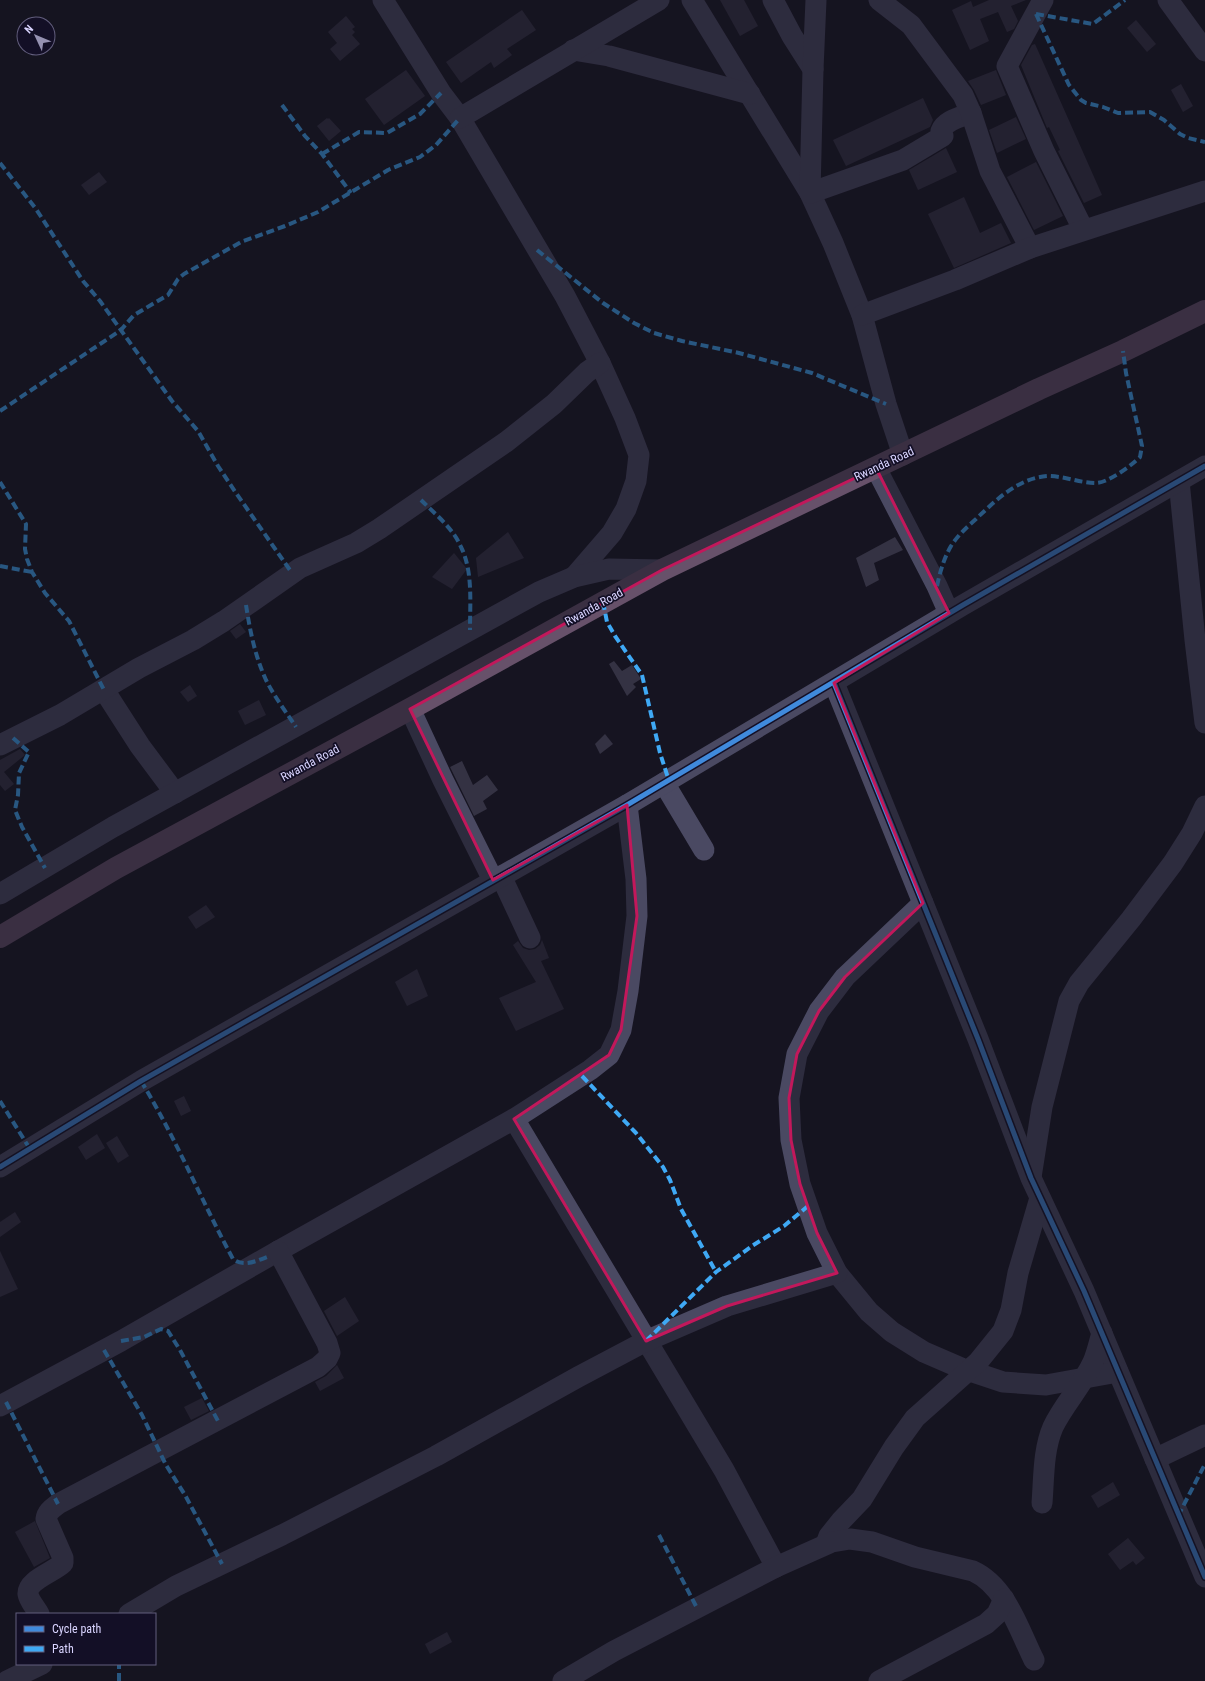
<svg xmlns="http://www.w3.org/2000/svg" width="1205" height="1681" font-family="'Roboto Condensed',sans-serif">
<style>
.building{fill:#343243}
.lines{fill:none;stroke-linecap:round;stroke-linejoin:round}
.minor{stroke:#4a4962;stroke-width:21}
.highway{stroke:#67516a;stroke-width:22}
.quiet{stroke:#3fa9f5;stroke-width:4;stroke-dasharray:8 4;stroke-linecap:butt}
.cycleway-casing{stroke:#130f26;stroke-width:8}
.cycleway{stroke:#408adc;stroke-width:5}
.marked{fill:none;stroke:#c2185b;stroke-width:3;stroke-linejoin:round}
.labels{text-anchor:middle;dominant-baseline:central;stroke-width:3.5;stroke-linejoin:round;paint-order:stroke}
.street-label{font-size:12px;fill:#d9d4ff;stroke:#130f26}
</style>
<rect width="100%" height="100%" fill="#161421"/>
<g class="building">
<path d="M720,0H744L758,26L740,36Z"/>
<path d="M989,0H1026L1011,6L1018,21L1014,29L1007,32L998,12L980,19L989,41L970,50L952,10L971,1L973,7Z"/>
<path d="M522,10L536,30L507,49L512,55L494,68L491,62L461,83L446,62Z"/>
<path d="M346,16L355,27L352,29L355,32L352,35L360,44L340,61L330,49L337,43L328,32Z"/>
<path d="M1136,20L1156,44L1147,52L1127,28Z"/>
<path d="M1035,44L1102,195L1084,203L1058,151L1060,150L1049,127L1047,128L1021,65L1032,45Z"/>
<path d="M406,70L425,96L384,125L365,99Z"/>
<path d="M996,70L1006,95L981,105L974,90L968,81Z"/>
<path d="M1181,84L1193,106L1183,112L1171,90Z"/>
<path d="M923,98L933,120L930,127L846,166L833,140Z"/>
<path d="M1016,117L1026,139L997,153L989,130Z"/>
<path d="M327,118L328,119L329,118L341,131L329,141L317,126Z"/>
<path d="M946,148L957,172L918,190L909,170Z"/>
<path d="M1036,162L1063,216L1034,230L1007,177Z"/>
<path d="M99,172L107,182L89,195L81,185Z"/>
<path d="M964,197L980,233L1001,223L1011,243L954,268L928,214Z"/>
<path d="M508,532L524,558L478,577L476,558Z"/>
<path d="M895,537L903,550L874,563L879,580L866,587L856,558Z"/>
<path d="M454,553L467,569L452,589L432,577Z"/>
<path d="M240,624L246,632L236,639L230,631Z"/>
<path d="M614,661L622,671L632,665L641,679L633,684L636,687L627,696L609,664Z"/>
<path d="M190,685L197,696L188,702L180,692Z"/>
<path d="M259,700L266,715L245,725L238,711Z"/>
<path d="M605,734L613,744L600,754L595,744Z"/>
<path d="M20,749L25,755L4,772L14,784L5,791L0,785V760Z"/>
<path d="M462,761L473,785L487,775L498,790L483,801L487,809L474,816L450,767Z"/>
<path d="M206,905L215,917L196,929L188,917Z"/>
<path d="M542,940L549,958L541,961L564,1009L516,1031L499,998L536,982L513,945L518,941L523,948L529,950L535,949L540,945Z"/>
<path d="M417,969L428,996L407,1006L395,982Z"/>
<path d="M184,1096L191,1111L181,1116L174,1101Z"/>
<path d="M97,1134L105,1148L86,1160L78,1147Z"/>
<path d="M117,1136L129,1156L118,1163L106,1143Z"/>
<path d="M15,1212L21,1222L0,1237V1222Z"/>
<path d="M0,1251L18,1289L0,1297Z"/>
<path d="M345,1297L359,1321L337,1336L324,1311Z"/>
<path d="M337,1365L344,1378L320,1391L315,1382L326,1376Z"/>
<path d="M202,1398L209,1411L191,1420L184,1407Z"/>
<path d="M1113,1482L1120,1495L1098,1508L1091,1496Z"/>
<path d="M35,1521L50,1558L34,1567L15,1532Z"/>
<path d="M1128,1538L1145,1558L1136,1565L1133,1561L1120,1570L1108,1554Z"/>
<path d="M447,1632L452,1642L430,1654L425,1644Z"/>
</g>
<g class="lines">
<g class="minor">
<path d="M383,0L441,93L460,118L565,296L600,363L625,418L639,455L636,481L626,509L612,533L574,577"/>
<path d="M692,0L810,193L833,243L862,315L886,404L903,455"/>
<path d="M773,0L792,36L813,69"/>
<path d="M816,0L813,69L810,193L903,160L943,136L941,131C945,120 961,117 971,113"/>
<path d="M879,0L911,25L963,95L971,113L990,171L1030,248"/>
<path d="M1043,0L1007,66L1044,151L1083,229"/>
<path d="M1168,0L1205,51"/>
<path d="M573,50L609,56L750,94"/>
<path d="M460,118L659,0"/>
<path d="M862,315L955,280L1030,248L1205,191"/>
<path d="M876,468L937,586L949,613"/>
<path d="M1179,481L1195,640L1205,723"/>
<path d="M834,683L978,1039L1031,1178L1084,1291L1205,1577"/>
<path d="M104,690L140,746L175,793"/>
<path d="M410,709L443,780L493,880"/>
<path d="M0,745L60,715L139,668L193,640L224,621L300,568L356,543L379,529L506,442L554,404L587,372L600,363"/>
<path d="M664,783L704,850"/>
<path d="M501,876L530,938"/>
<path d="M0,894L113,827L539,592L574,577L609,569L662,570"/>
<path d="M923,903L845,977L819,1011L797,1054L789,1098L791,1140L800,1184L817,1233L837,1273L869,1312L892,1332L924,1352L961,1368L1003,1382L1046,1385L1118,1372"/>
<path d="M514,1119L724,1470L776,1567"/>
<path d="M0,1167L141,1081L627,805L963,605L1205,466"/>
<path d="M1031,1177L1042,1107L1069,1001L1079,983L1131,919L1173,863L1192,833L1205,806"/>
<path d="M0,1406L121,1341L278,1251L514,1119L590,1070L609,1055L621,1030L628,991L637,916L636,879L627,805"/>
<path d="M1155,1459L1205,1435"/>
<path d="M1042,1503C1044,1478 1043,1450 1053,1427C1064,1404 1082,1386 1093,1362C1097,1353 1099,1343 1102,1333"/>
<path d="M826,1544L829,1536L841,1521L862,1499L894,1447L915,1418L978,1362L1003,1331L1011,1310L1018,1273L1040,1198"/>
<path d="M39,1614C36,1608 29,1601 28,1594C27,1580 54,1572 63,1563V1558L46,1519C47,1511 53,1508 58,1504L318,1367L327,1359L330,1353L327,1343L278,1251"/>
<path d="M129,1614L176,1586L282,1535L436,1456L578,1377L646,1341L727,1306L837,1273"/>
<path d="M7,1681L42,1664"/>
<path d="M563,1681L614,1651L776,1567L832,1542L850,1539L872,1542L915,1557L973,1571C1006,1586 1019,1630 1034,1660"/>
<path d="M879,1681L986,1624L997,1614L1004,1599"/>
</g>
<path class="highway" d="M0,937L116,868L410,709L662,570L1039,389L1123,351L1205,311"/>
<g class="quiet">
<path d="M1036,14L1069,85L1081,100L1086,103L1103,107L1118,113L1150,112L1164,120L1180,134L1188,138L1205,142"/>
<path d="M1036,14L1093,24L1125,0"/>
<path d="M282,105L305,136L322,154L351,193"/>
<path d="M322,154L359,132L387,133L420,114L441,93"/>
<path d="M0,163L36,209L83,281L100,301L172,401L198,431L218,466L236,493L292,573"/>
<path d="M537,250L603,303L634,323L654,333L682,341L739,353L812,373L886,404"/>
<path d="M0,411L121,330L134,315L168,295L178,279L184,274L241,242L285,226L318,212L388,170L420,157L436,145L460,118"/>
<path d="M0,482L26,524L25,549L27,559L32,572L45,593L69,621L104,690"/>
<path d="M421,500C435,514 453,528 461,547C473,571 470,603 470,630"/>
<path d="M0,566L32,572"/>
<path d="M937,586C940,572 944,558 951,546C958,535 967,527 976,519C996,500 1018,478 1048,476C1064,476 1080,483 1096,483C1108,483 1132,465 1140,457L1142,446L1126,373L1123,351"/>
<path d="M603,602L607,622L615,636L642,675L660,753L669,781"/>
<path d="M246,605C250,631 255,656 266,680C274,696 286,712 296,727"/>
<path d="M13,738L29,752L19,773L18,795L15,810L22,827L45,868"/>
<path d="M582,1076L636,1133L663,1167L670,1180L681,1209L716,1272"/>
<path d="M141,1081C176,1138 201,1200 233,1259C244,1268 258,1260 270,1256"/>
<path d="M0,1101L30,1149"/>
<path d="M121,1341L144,1337L161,1329L168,1331L180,1350L218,1421"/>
<path d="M646,1341L716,1272L752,1246L784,1226L808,1206"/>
<path d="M104,1350L142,1415L166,1465L185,1495L222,1564"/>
<path d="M6,1402L58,1504"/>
<path d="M1178,1516L1205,1464"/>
<path d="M659,1535L697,1608"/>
<path d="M119,1681V1664"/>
</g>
<defs>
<g id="cycleway">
<path d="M834,683L978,1039L1031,1178L1084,1291L1205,1577"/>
<path d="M0,1167L141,1081L627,805L963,605L1205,466"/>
</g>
</defs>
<use href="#cycleway" class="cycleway-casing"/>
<use href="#cycleway" class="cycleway"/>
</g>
<path d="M0 0H1205V1681H0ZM876,468L949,613L834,683L923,903L845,977L819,1011L797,1054L789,1098L791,1140L800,1184L817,1233L837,1273L727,1306L646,1341L514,1119L609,1055L621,1030L637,916L627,805L493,880L410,709L662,570Z" fill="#161421" fill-opacity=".55" fill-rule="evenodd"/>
<path class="marked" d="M876,468L949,613L834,683L923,903L845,977L819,1011L797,1054L789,1098L791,1140L800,1184L817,1233L837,1273L727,1306L646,1341L514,1119L609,1055L621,1030L637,916L627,805L493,880L410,709L662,570Z"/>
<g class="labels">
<g class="street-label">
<text transform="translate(884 464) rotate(-25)">Rwanda Road</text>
<text transform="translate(594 607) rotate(-29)">Rwanda Road</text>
<text transform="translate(310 763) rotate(-28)">Rwanda Road</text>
</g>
</g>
<rect x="16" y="1613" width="140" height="52" fill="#130f26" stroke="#625e7d"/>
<rect x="24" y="1626" width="20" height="6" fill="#408adc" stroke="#625e7d"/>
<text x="52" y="1633" font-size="12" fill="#d9d4ff">Cycle path</text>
<rect x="24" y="1646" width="20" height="6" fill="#3fa9f5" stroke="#625e7d"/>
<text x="52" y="1653" font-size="12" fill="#d9d4ff">Path</text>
<g transform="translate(36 36) rotate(314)"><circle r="19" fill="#130f26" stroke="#625e7d"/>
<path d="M0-3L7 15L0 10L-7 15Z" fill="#9591b1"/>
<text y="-6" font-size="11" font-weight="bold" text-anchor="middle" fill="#d9d4ff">N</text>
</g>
</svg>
